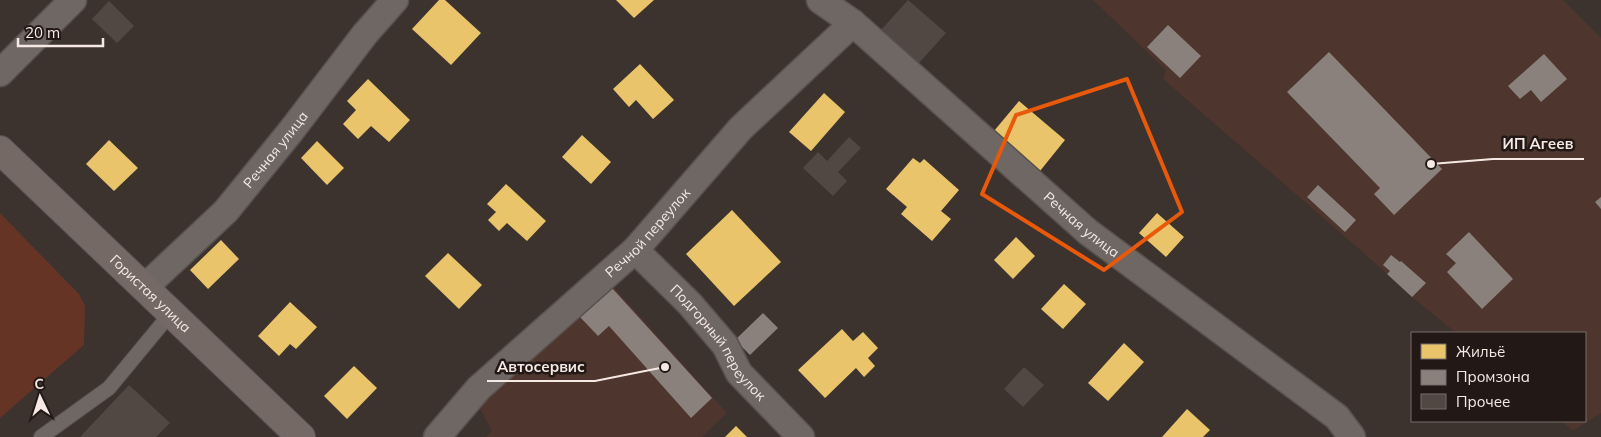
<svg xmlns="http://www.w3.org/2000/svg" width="1601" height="437" font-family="Mulish,sans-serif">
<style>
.built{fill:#4e352d}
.green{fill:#653424}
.homes{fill:#e9c46a}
.industry{fill:#8a817c}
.building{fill:#514844}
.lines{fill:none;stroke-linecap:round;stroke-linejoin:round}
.lane-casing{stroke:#59504d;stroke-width:16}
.street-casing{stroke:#59504d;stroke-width:29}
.secondary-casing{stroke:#59504d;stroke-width:30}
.lane{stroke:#6f6764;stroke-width:14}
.street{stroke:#6f6764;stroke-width:26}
.secondary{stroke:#756966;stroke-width:28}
.marked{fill:none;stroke:#e8590c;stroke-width:4;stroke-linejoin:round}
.labels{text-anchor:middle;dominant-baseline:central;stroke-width:5;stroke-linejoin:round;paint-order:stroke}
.street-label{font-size:14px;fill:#f6e9e4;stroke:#221916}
.leader{fill:none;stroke:#f6e9e4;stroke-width:2}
.callout-dot{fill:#f6e9e4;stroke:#221916;stroke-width:2}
.callout-label{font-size:15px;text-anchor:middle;font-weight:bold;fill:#f6e9e4;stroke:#221916;stroke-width:5;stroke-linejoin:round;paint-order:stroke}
</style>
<rect width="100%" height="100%" fill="#3c322e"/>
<g class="built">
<path d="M1093,0H1563L1601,38V413L1573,431L1561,421H1585V333H1456L1412,297L1358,248L1163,79L1166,70Z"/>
<path d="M612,285L727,413L702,437H486L492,431L478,405Z"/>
</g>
<path class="green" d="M0,213L79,294L85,306L84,345L0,418Z"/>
<g class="homes">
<path d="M439,0H445L481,33L451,65L412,29Z"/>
<path d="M616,0H654L634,18Z"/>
<path d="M640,64L674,100L653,119L636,100L629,107L613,89Z"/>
<path d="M368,79L410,120L389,142L371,126L358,139L343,124L356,110L347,101Z"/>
<path d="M824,93L845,112L811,151L789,132Z"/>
<path d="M1019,101L1065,140L1040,171L994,131Z"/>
<path d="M582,135L611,162L591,184L562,157Z"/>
<path d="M109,140L138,168L114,191L86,164Z"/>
<path d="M317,141L344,168L327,185L301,158Z"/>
<path d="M913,158L920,163L924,159L959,190L941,211L951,219L932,241L901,214L907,207L886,189Z"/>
<path d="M506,184L546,221L527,241L507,223L499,231L488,220L496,212L487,204Z"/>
<path d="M732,210L781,262L734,306L686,254Z"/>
<path d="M1157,213L1184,237L1166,257L1139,233Z"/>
<path d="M1016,237L1035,256L1013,279L994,260Z"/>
<path d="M221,240L239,259L208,289L190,270Z"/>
<path d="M448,253L482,285L459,309L425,276Z"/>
<path d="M1064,284L1086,304L1063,329L1041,309Z"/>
<path d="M290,302L317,327L296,349L290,344L279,356L258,336Z"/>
<path d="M842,329L853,341L863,332L878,348L868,358L875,366L864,377L856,368L825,398L798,370Z"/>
<path d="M1124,343L1144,362L1108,401L1088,383Z"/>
<path d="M354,366L377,388L347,419L324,396Z"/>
<path d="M1187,409L1210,430L1203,437H1162Z"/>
<path d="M736,426L747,437H725Z"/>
</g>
<g class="industry">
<path d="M1168,25L1201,56L1180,78L1147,47Z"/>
<path d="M1329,52L1442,169L1394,215L1374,194L1380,188L1287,92Z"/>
<path d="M1544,54L1567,79L1541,102L1531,90L1520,99L1508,86Z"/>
<path d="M1318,185L1356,220L1345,232L1307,197Z"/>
<path d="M1601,197V209L1595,202Z"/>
<path d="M1469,232L1513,279L1482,309L1447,272L1456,263L1446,254Z"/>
<path d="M1391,255L1400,262L1401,261L1426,283L1412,297L1387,274L1390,271L1383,265Z"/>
<path d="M612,288L712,398L691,418L609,326L598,336L580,317Z"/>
<path d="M763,313L778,328L750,355L735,340Z"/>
</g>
<g class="building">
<path d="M908,0L946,33L919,63L881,30Z"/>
<path d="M109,1L134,26L117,43L92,19Z"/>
<path d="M849,137L861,148L838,172L847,181L833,196L803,168L818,152L827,161Z"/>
<path d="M1024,367L1044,385L1023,407L1004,389Z"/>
<path d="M129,385L170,423L156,437H80Z"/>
</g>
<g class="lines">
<defs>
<path id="lane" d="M41,437L109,388L171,313"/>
<g id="street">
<path id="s1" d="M820,0L853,23L1088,232L1337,417L1352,437"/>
<path d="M0,73L73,0"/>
<path id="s2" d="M635,250L690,304L725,345L739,373L801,437"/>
<path id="s3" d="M145,287L226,211L291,131L365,34L395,0"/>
<path id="s4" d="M437,437L479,388L635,250L741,128L853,23"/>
</g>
<g id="secondary">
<path id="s5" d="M0,150L301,437"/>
</g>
</defs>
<use href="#lane" class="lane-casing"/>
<use href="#street" class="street-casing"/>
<use href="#secondary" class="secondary-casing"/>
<use href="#lane" class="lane"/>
<use href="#street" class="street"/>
<use href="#secondary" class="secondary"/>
</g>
<path class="marked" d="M1127,79L1182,212L1104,270L982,194L1016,115Z"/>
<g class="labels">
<g class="street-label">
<text stroke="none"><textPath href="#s3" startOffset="190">Речная улица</textPath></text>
<text stroke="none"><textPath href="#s1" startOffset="345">Речная улица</textPath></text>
<text stroke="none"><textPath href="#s4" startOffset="294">Речной переулок</textPath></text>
<text stroke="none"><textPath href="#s5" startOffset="208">Гористая улица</textPath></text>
<text stroke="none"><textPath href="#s2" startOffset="125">Подгорный переулок</textPath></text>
</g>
</g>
<path class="leader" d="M1431 164L1493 159H1584M665 367L595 381H487"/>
<g class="callout-dot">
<circle cx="1431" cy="164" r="5"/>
<circle cx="665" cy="367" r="5"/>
</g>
<g class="callout-label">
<text x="1538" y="149">ИП Агеев</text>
<text x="541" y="372">Автосервис</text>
</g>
<rect x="1411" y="332" width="175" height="90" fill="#221916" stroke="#776c68"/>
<rect x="1421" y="344" width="25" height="15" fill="#e9c46a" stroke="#776c68"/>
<text x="1456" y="357" font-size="15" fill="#f6e9e4">Жильё</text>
<rect x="1421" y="370" width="25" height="15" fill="#8a817c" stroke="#776c68"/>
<text x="1456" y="382" font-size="15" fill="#f6e9e4">Промзона</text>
<rect x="1421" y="394" width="25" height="15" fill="#514844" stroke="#776c68"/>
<text x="1456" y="407" font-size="15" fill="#f6e9e4">Прочее</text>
<g transform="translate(40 397) rotate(356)" stroke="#221916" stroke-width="4" paint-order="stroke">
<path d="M0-4L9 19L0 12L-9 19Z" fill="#f6e9e4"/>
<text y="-8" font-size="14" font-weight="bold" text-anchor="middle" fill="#f6e9e4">С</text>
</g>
<path d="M18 38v8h85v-8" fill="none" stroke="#f6e9e4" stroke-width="2.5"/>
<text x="25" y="38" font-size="15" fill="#f6e9e4" stroke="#221916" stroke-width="4" paint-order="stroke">20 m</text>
</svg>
